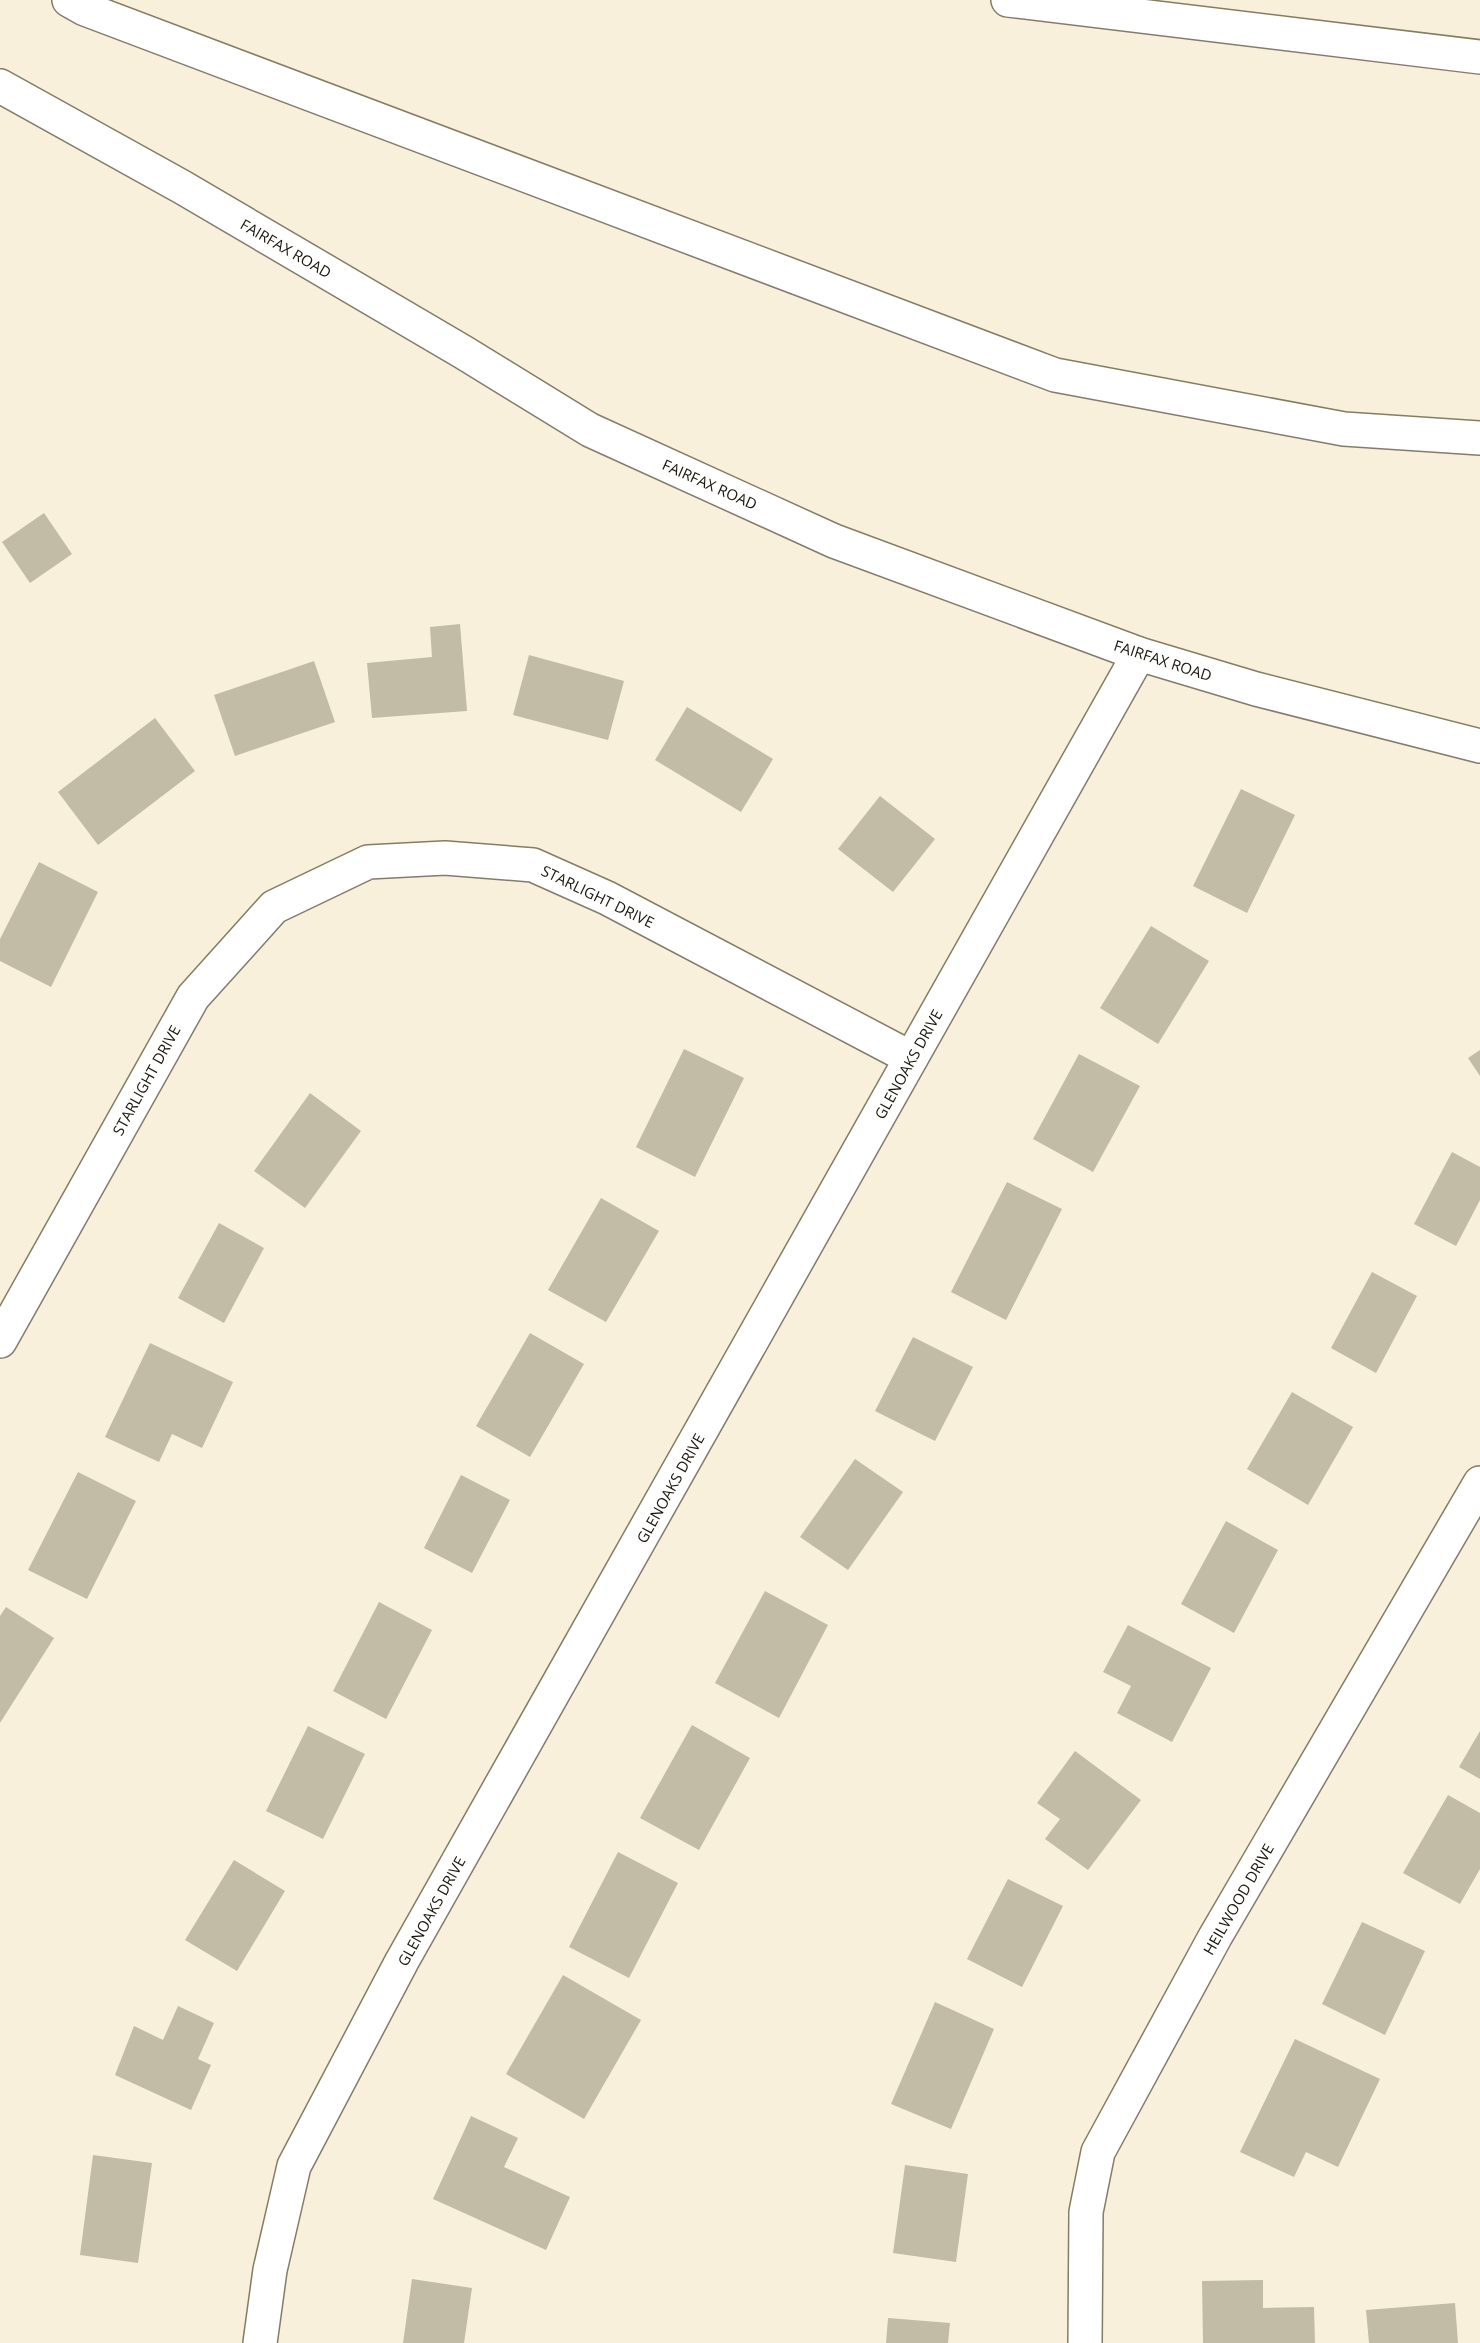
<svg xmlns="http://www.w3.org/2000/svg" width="1480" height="2343" font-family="'Open Sans',sans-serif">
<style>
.building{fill:#c2bba6}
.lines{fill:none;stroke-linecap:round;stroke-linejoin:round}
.minor-casing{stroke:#837c69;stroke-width:36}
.tertiary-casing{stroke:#837c69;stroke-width:36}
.motorway-casing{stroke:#837c69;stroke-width:36}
.minor{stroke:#fff;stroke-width:33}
.tertiary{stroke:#fff;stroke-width:33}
.motorway{stroke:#fff;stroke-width:33}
.labels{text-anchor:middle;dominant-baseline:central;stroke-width:4.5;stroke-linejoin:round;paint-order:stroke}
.street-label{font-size:15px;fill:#19160e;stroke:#fefefe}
</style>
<rect width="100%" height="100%" fill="#f8f0db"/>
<g class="building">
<path d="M44,513L72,554L30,583L2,542Z"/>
<path d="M460,624L467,711L372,718L367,663L432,657L430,627Z"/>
<path d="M529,655L624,681L608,740L513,715Z"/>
<path d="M314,661L335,722L235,756L214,695Z"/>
<path d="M687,707L773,759L741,812L655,760Z"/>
<path d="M155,718L195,771L98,845L58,792Z"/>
<path d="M1241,789L1295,815L1247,913L1193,886Z"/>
<path d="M880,796L935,839L893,892L838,849Z"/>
<path d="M39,862L98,892L51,987L0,961V939Z"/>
<path d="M1151,926L1209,961L1158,1044L1100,1008Z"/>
<path d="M684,1049L744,1078L695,1177L636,1147Z"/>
<path d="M1480,1050V1076L1468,1058Z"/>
<path d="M1079,1054L1140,1086L1093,1172L1033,1139Z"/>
<path d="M310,1093L361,1131L305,1208L254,1171Z"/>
<path d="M1452,1152L1480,1167V1200L1456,1246L1414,1224Z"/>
<path d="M1007,1182L1062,1209L1006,1320L951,1292Z"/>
<path d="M601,1198L659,1231L606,1322L548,1290Z"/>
<path d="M219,1223L264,1248L224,1323L178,1298Z"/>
<path d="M1372,1272L1417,1296L1376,1373L1331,1348Z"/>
<path d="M530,1333L584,1364L530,1457L476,1426Z"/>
<path d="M913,1337L973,1367L935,1441L875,1411Z"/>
<path d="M150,1343L233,1382L202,1448L172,1434L159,1462L105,1437Z"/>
<path d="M1292,1392L1353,1427L1308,1505L1247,1469Z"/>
<path d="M855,1459L903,1492L848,1570L800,1537Z"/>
<path d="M78,1472L136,1501L87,1599L28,1570Z"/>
<path d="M461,1475L510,1500L472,1573L424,1548Z"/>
<path d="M1226,1521L1278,1550L1234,1633L1181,1604Z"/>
<path d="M765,1591L828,1625L779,1718L715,1683Z"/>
<path d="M379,1602L432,1630L386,1719L333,1691Z"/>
<path d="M6,1607L54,1638L0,1723V1616Z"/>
<path d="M1128,1625L1211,1668L1172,1742L1117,1713L1131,1686L1103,1672Z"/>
<path d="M692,1725L750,1758L699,1850L640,1818Z"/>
<path d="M308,1726L365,1754L323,1839L266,1811Z"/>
<path d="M1480,1731V1779L1459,1767Z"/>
<path d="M1075,1751L1141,1800L1088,1870L1045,1839L1060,1819L1037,1803Z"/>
<path d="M1448,1795L1480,1813V1869L1460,1904L1403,1873Z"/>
<path d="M618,1852L678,1883L629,1978L569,1947Z"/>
<path d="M234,1860L285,1891L237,1971L185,1940Z"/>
<path d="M1008,1879L1063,1906L1022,1987L967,1959Z"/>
<path d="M1362,1922L1425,1951L1385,2035L1322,2004Z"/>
<path d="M563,1975L641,2020L584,2119L506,2074Z"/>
<path d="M935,2002L994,2029L951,2129L891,2104Z"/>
<path d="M178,2006L214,2023L198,2059L211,2065L191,2110L115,2075L134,2026L163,2040Z"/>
<path d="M1295,2039L1380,2079L1338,2167L1306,2152L1294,2177L1240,2152Z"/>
<path d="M471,2116L518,2138L504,2167L570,2197L546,2250L433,2199Z"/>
<path d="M93,2155L152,2163L138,2263L80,2255Z"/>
<path d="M905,2165L968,2174L956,2262L893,2253Z"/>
<path d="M412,2279L472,2288L464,2343H403Z"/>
<path d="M1263,2280V2308L1314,2307L1315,2343H1203L1202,2281Z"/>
<path d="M1455,2303L1458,2343H1369L1366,2310Z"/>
<path d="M888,2318L950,2323L948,2343H886Z"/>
</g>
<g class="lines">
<defs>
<g id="minor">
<path d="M0,1341L193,997L274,907L368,862L445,858L533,865L607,898L911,1058"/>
<path d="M260,2343L270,2270L294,2166L402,1961L1139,654"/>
<path d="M1085,2343L1086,2212L1098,2152L1215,1937L1480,1483"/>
</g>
<path id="tertiary" d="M0,86L182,187L463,352L590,430L834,541L1139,654L1256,689L1480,746"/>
<g id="motorway">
<path d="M69,0L85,9L1055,375L1344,429L1480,438"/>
<path d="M1008,0L1480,57"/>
</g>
</defs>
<use href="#minor" class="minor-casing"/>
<use href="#tertiary" class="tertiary-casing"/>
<use href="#motorway" class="motorway-casing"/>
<use href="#minor" class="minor"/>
<use href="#tertiary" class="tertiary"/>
<use href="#motorway" class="motorway"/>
</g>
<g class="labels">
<g class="street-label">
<text transform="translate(286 248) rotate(30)">FAIRFAX ROAD</text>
<text transform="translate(710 484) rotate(24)">FAIRFAX ROAD</text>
<text transform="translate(1163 660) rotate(18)">FAIRFAX ROAD</text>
<text transform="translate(598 896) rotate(26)">STARLIGHT DRIVE</text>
<text transform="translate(908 1064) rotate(-61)">GLENOAKS DRIVE</text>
<text transform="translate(146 1080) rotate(-61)">STARLIGHT DRIVE</text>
<text transform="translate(670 1488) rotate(-61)">GLENOAKS DRIVE</text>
<text transform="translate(1238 1899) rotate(-60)">HEILWOOD DRIVE</text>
<text transform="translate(431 1911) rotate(-61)">GLENOAKS DRIVE</text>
</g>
</g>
</svg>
